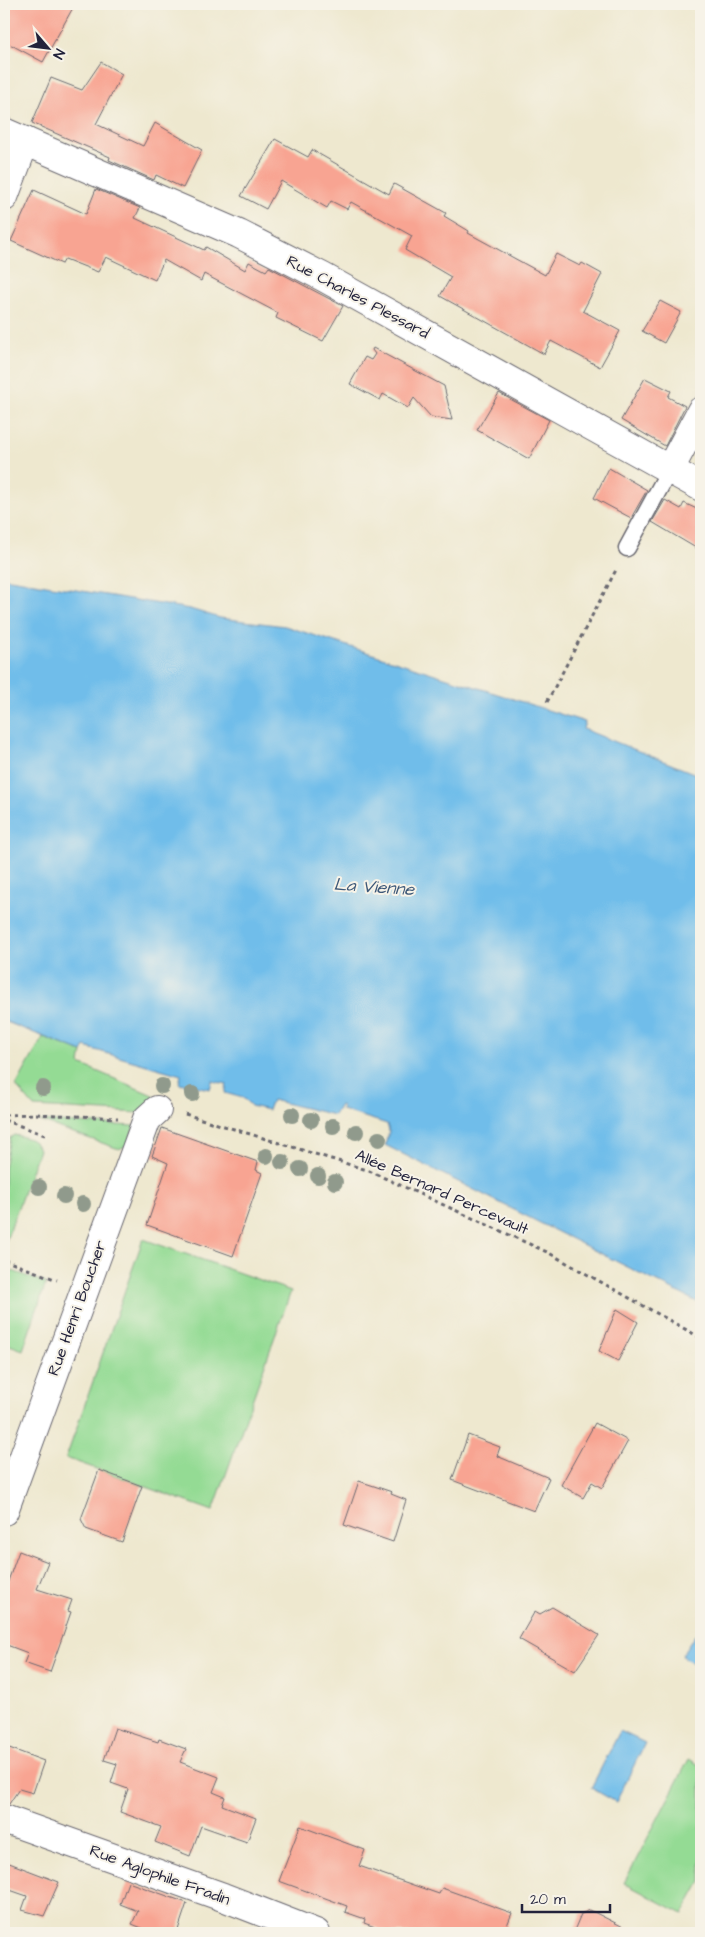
<svg xmlns="http://www.w3.org/2000/svg" width="705" height="1937" font-family="'Architects Daughter',sans-serif">
<style>
.green{fill:#94db94;stroke:#5b7e68}
.water{fill:#70bdea;stroke:#497092}
.building{fill:#f8a492}
.lines{fill:none;stroke-linecap:round;stroke-linejoin:round}
.lane-casing{stroke:#69676f;stroke-width:19}
.street-casing{stroke:#69676f;stroke-width:30}
.path{stroke:#69676f;stroke-width:3;stroke-dasharray:4 4;stroke-linecap:butt}
.lane{stroke:#fff;stroke-width:16}
.street{stroke:#fff;stroke-width:28}
.tree{fill:#909a8c}
.labels{text-anchor:middle;dominant-baseline:central;stroke-width:4;stroke-linejoin:round;paint-order:stroke}
.street-label{font-size:16px;fill:#22223b;stroke:#f7f3e8}
.water-label{font-size:18px;font-style:italic;fill:#3d5878;stroke:#f7f3e8}
</style>
<rect width="100%" height="100%" fill="#f7f3e8"/>
<filter id="ink" filterUnits="userSpaceOnUse"><feTurbulence type="fractalNoise" baseFrequency=".02" numOctaves="2"/><feDisplacementMap in="SourceGraphic" scale="10" xChannelSelector="R" yChannelSelector="G"/><feConvolveMatrix kernelMatrix="1 2 1 2 8 2 1 2 1" color-interpolation-filters="sRGB"/></filter>
<filter id="wash" filterUnits="userSpaceOnUse"><feTurbulence type="fractalNoise" baseFrequency=".0096" numOctaves="4" result="noise"/><feDisplacementMap in="SourceGraphic" scale="20" xChannelSelector="R" yChannelSelector="G"/><feGaussianBlur stdDeviation="1.12" result="paint"/><feColorMatrix in="noise" values="0 0 0 0 0 0 0 0 0 0 0 0 0 0 0 0 0 1.4 0 .05"/><feComposite in="paint" operator="in"/></filter>
<g filter="url(#wash)">
<rect width="100%" height="100%" fill="#eee8cf"/>
<g class="green">
<path d="M43,1037L82,1052L80,1064L155,1096L140,1113L34,1107L16,1086Z"/>
<path d="M40,1121L134,1126L128,1145L119,1149Z"/>
<path d="M14,1135C25,1137 36,1139 39,1150L4,1246V1168L10,1138Z"/>
<path d="M143,1239L291,1291L213,1511L66,1458Z"/>
<path d="M4,1268L46,1283L23,1350L4,1343Z"/>
<path d="M689,1759L701,1766V1882L683,1914L624,1883Z"/>
</g>
<g class="water">
<path d="M4,578L190,609L220,618L285,626L585,722L583,729L701,776V1304L385,1145L389,1131L387,1124L342,1110V1106L340,1105L334,1115L272,1100L268,1110L251,1106L243,1098L225,1093L227,1084L212,1081L210,1089L179,1083L181,1075L85,1047L82,1052L4,1021Z"/>
<path d="M701,1626V1654L694,1664L682,1655Z"/>
<path d="M620,1731L645,1743L616,1802L591,1788Z"/>
</g>
<g id="blocks">
<g class="building">
<path d="M4,4H75L43,62L4,41Z"/>
<path d="M101,62L122,74L96,124L143,146L155,123L202,150L183,188L156,175L154,180L109,160L110,157L32,123L51,78L82,90Z"/>
<path d="M275,139L308,157L312,150L389,194L394,184L446,213L444,216L469,231L468,233L545,275L556,254L580,266L582,263L602,274L583,311L620,331L600,367L551,341L544,354L440,296L451,277L405,250L412,236L351,202L347,209L331,201L327,208L281,181L266,209L241,196Z"/>
<path d="M96,189L140,208L135,218L204,250L206,247L245,270L249,262L266,271L269,267L343,306L323,341L276,318L278,313L204,274L201,281L164,260L155,280L106,257L98,272L65,259L62,264L11,241L34,190L86,214Z"/>
<path d="M660,301L681,312L664,343L642,331Z"/>
<path d="M373,348L444,386L452,420L431,417L414,398L408,408L383,394L380,400L350,384L365,357L371,360L375,354L372,350Z"/>
<path d="M645,378L671,391L668,397L685,406L665,446L621,420Z"/>
<path d="M499,393L549,420L529,459L477,430Z"/>
<path d="M609,468L647,490L631,518L594,498Z"/>
<path d="M665,500L681,509L684,503L701,511V551L652,522Z"/>
<path d="M162,1128L258,1162L256,1170L262,1173L233,1256L147,1225L168,1163L152,1156Z"/>
<path d="M617,1309L638,1322L618,1361L599,1351Z"/>
<path d="M595,1423L628,1441L602,1488L592,1482L583,1498L561,1485Z"/>
<path d="M468,1435L500,1447L497,1456L549,1478L534,1511L452,1480Z"/>
<path d="M99,1470L142,1486L122,1542L86,1529L81,1519Z"/>
<path d="M359,1481L392,1492L391,1494L406,1500L393,1542L344,1525Z"/>
<path d="M19,1551L48,1562L37,1589L72,1600L68,1611L71,1612L50,1672L24,1663L28,1653L4,1644V1592Z"/>
<path d="M552,1607L599,1635L575,1671L519,1639L535,1611L540,1614Z"/>
<path d="M115,1728L158,1742L159,1739L186,1749L180,1762L219,1777L213,1792L225,1797L222,1805L256,1818L247,1842L201,1826L190,1856L155,1842L161,1827L120,1812L128,1789L111,1783L117,1764L104,1760Z"/>
<path d="M4,1746L44,1761L33,1793L19,1789L9,1804H4Z"/>
<path d="M300,1826L365,1850L359,1866L439,1894L442,1888L512,1913L504,1933H391L364,1923L365,1919L345,1912L347,1906L279,1881Z"/>
<path d="M4,1861L59,1882L44,1916L22,1910L27,1896L4,1888Z"/>
<path d="M128,1882L187,1903L177,1933H154L132,1924L138,1911L120,1904Z"/>
<path d="M590,1910L635,1933H573L581,1914Z"/>
</g>
</g>
</g>
<g filter="url(#ink)">
<use href="#blocks" fill-opacity="0" stroke="#69676f" stroke-width="1"/>
<g class="lines">
<defs>
<path id="lane" d="M627,548L670,469"/>
<g id="street">
<path d="M4,132L239,234L323,277L701,487"/>
<path d="M4,197L25,141"/>
<path d="M670,469L701,411"/>
<path d="M4,1511L147,1119L157,1110"/>
<path d="M4,1819L223,1897L316,1933"/>
</g>
</defs>
<use href="#lane" class="lane-casing"/>
<use href="#street" class="street-casing"/>
<g class="path">
<path d="M547,702L617,568"/>
<path d="M185,1114L367,1170L549,1253L701,1338"/>
<path d="M4,1115L36,1114L118,1118"/>
<path d="M4,1120L45,1135"/>
<path d="M4,1260L57,1280"/>
</g>
<use href="#lane" class="lane"/>
<use href="#street" class="street"/>
</g>
<g class="tree">
<circle cx="162" cy="1086" r="8"/>
<circle cx="43" cy="1088" r="8"/>
<circle cx="192" cy="1094" r="8"/>
<circle cx="292" cy="1115" r="8"/>
<circle cx="311" cy="1120" r="8"/>
<circle cx="333" cy="1126" r="8"/>
<circle cx="356" cy="1132" r="8"/>
<circle cx="379" cy="1139" r="8"/>
<circle cx="266" cy="1156" r="8"/>
<circle cx="282" cy="1162" r="8"/>
<circle cx="300" cy="1169" r="8"/>
<circle cx="318" cy="1176" r="8"/>
<circle cx="335" cy="1182" r="8"/>
<circle cx="39" cy="1187" r="8"/>
<circle cx="64" cy="1196" r="8"/>
<circle cx="83" cy="1204" r="8"/>
</g>
</g>
<g class="labels">
<g class="street-label">
<text transform="translate(358 297) rotate(28)">Rue Charles Plessard</text>
<text transform="translate(442 1192) rotate(24)">Allée Bernard Percevault</text>
<text transform="translate(77 1308) rotate(-70)">Rue Henri Boucher</text>
<text transform="translate(160 1875) rotate(20)">Rue Aglophile Fradin</text>
</g>
<g class="water-label">
<text transform="translate(374 887) rotate(4)">La Vienne</text>
</g>
</g>
<rect width="705" height="1937" fill="none" stroke="#f7f3e8" stroke-width="20"/>
<g transform="translate(48 48) rotate(118)" stroke="#f7f3e8" stroke-width="4" paint-order="stroke">
<path d="M0-4L9 19L0 12L-9 19Z" fill="#22223b"/>
<text y="-8" font-size="14" font-weight="bold" text-anchor="middle" fill="#22223b">N</text>
</g>
<path d="M522 1904v8h88v-8" fill="none" stroke="#22223b" stroke-width="2.5"/>
<text x="530" y="1904" font-size="15" fill="#22223b" stroke="#f7f3e8" stroke-width="4" paint-order="stroke">20 m</text>
</svg>
